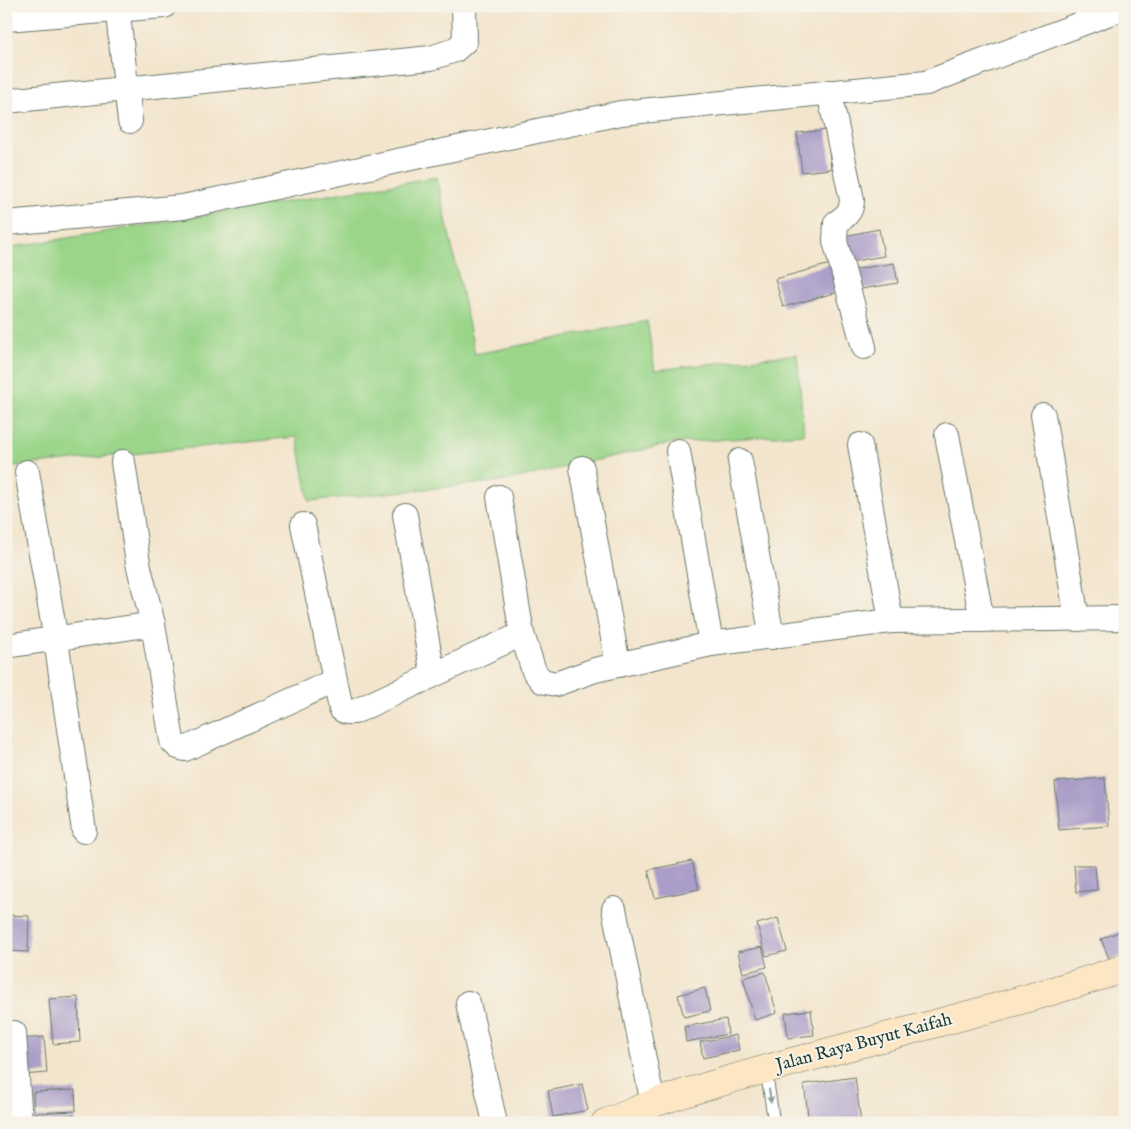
<svg xmlns="http://www.w3.org/2000/svg" width="1131" height="1129" font-family="'IM FELL English',serif">
<style>
.green{fill:#9ad589;stroke:#5c895e}
.building{fill:#aa9dc8}
.lines{fill:none;stroke-linecap:round;stroke-linejoin:round}
.lane-casing{stroke:#69786a;stroke-width:13}
.street-casing{stroke:#69786a;stroke-width:26}
.secondary-casing{stroke:#69786a;stroke-width:29}
.lane{stroke:#fff;stroke-width:11}
.street{stroke:#fff;stroke-width:24}
.secondary{stroke:#fce6c4;stroke-width:28}
.oneway{fill:#8f9e9a}
.labels{text-anchor:middle;dominant-baseline:central;stroke-width:4;stroke-linejoin:round;paint-order:stroke}
.street-label{font-size:18px;fill:#1f3d34;stroke:#f7f3e8}
</style>
<rect width="100%" height="100%" fill="#f7f3e8"/>
<filter id="ink" filterUnits="userSpaceOnUse"><feTurbulence type="fractalNoise" baseFrequency=".02" numOctaves="2"/><feDisplacementMap in="SourceGraphic" scale="10" xChannelSelector="R" yChannelSelector="G"/><feConvolveMatrix kernelMatrix="1 2 1 2 8 2 1 2 1" color-interpolation-filters="sRGB"/></filter>
<filter id="wash" filterUnits="userSpaceOnUse"><feTurbulence type="fractalNoise" baseFrequency=".0096" numOctaves="4" result="noise"/><feDisplacementMap in="SourceGraphic" scale="20" xChannelSelector="R" yChannelSelector="G"/><feGaussianBlur stdDeviation="1.12" result="paint"/><feColorMatrix in="noise" values="0 0 0 0 0 0 0 0 0 0 0 0 0 0 0 0 0 1.4 0 .05"/><feComposite in="paint" operator="in"/></filter>
<g filter="url(#wash)">
<rect width="100%" height="100%" fill="#f3e5cd"/>
<path class="green" d="M437,177L475,354L647,321L655,370L797,354L804,434L673,443L504,481L309,501L297,437L6,467V248Z"/>
<g id="blocks">
<g class="building">
<path d="M827,130L831,169L802,172L797,133Z"/>
<path d="M879,229L884,256L849,262L844,236Z"/>
<path d="M834,263L842,291L783,307L775,279Z"/>
<path d="M894,263L898,283L855,290L851,270Z"/>
<path d="M1105,778L1109,826L1059,830L1055,782Z"/>
<path d="M692,861L699,889L655,898L648,870Z"/>
<path d="M1074,865H1095L1097,890L1076,892Z"/>
<path d="M6,915L29,916L28,952L6,951Z"/>
<path d="M778,918L787,951L766,956L757,924Z"/>
<path d="M1125,929V955L1110,961L1101,939Z"/>
<path d="M762,947L767,967L743,973L738,952Z"/>
<path d="M765,972L777,1013L755,1020L743,978Z"/>
<path d="M705,988L710,1011L684,1017L678,995Z"/>
<path d="M78,997L80,1042L53,1044L49,999Z"/>
<path d="M811,1010L814,1035L788,1038L785,1013Z"/>
<path d="M726,1019L728,1034L686,1042L684,1027Z"/>
<path d="M736,1035L739,1050L703,1058L700,1042Z"/>
<path d="M44,1037L47,1073L23,1075L20,1039Z"/>
<path d="M855,1077L861,1123H809L804,1084Z"/>
<path d="M582,1084L588,1110L553,1117L548,1091Z"/>
<path d="M75,1090L76,1111L34,1113L33,1092Z"/>
<path d="M74,1115L75,1123H35V1117Z"/>
</g>
</g>
</g>
<g filter="url(#ink)">
<use href="#blocks" fill-opacity="0" stroke="#69786a" stroke-width="1"/>
<g class="lines">
<defs>
<path id="lane" d="M766,1070L774,1123"/>
<g id="street">
<path d="M117,6L130,121"/>
<path d="M6,19L164,6"/>
<path d="M829,92L852,200C852,212 845,217 836,223L835,241L864,347"/>
<path d="M6,101L431,58L455,50L465,41L464,6"/>
<path d="M6,223L183,207L621,113L926,83L1125,7"/>
<path d="M1043,415L1077,619"/>
<path d="M947,435L982,620"/>
<path d="M860,445L891,621"/>
<path d="M678,451L711,644"/>
<path d="M740,461L772,637"/>
<path d="M123,462L138,563L153,624L172,741L178,747L185,749L334,681"/>
<path d="M582,468L618,665"/>
<path d="M27,472L56,640L84,831"/>
<path d="M499,497L522,634"/>
<path d="M405,515L433,675"/>
<path d="M303,525L341,709L346,712H354L522,634L534,671L542,681L556,684L595,670L711,644L891,621L1125,618"/>
<path d="M6,646L153,624"/>
<path d="M614,909L653,1104"/>
<path d="M468,1003L495,1123"/>
<path d="M14,1033L20,1123"/>
</g>
<path id="secondary" d="M605,1123C622,1117 638,1109 654,1103C809,1052 970,1020 1125,968"/>
</defs>
<use href="#lane" class="lane-casing"/>
<use href="#street" class="street-casing"/>
<use href="#secondary" class="secondary-casing"/>
<use href="#lane" class="lane"/>
<use href="#street" class="street"/>
<use href="#secondary" class="secondary"/>
</g>
<defs><path id="oneway-solid" d="M-6-.8H1V-3.2L6.5 0L1 3.2V.8H-6Z" transform="scale(1.25)"/></defs>
<use class="oneway" href="#oneway-solid" transform="translate(770 1096) rotate(82)"/>
</g>
<g class="labels">
<g class="street-label">
<text transform="translate(864 1043) rotate(-15)">Jalan Raya Buyut Kaifah</text>
</g>
</g>
<rect width="1131" height="1129" fill="none" stroke="#f7f3e8" stroke-width="25"/>
</svg>
